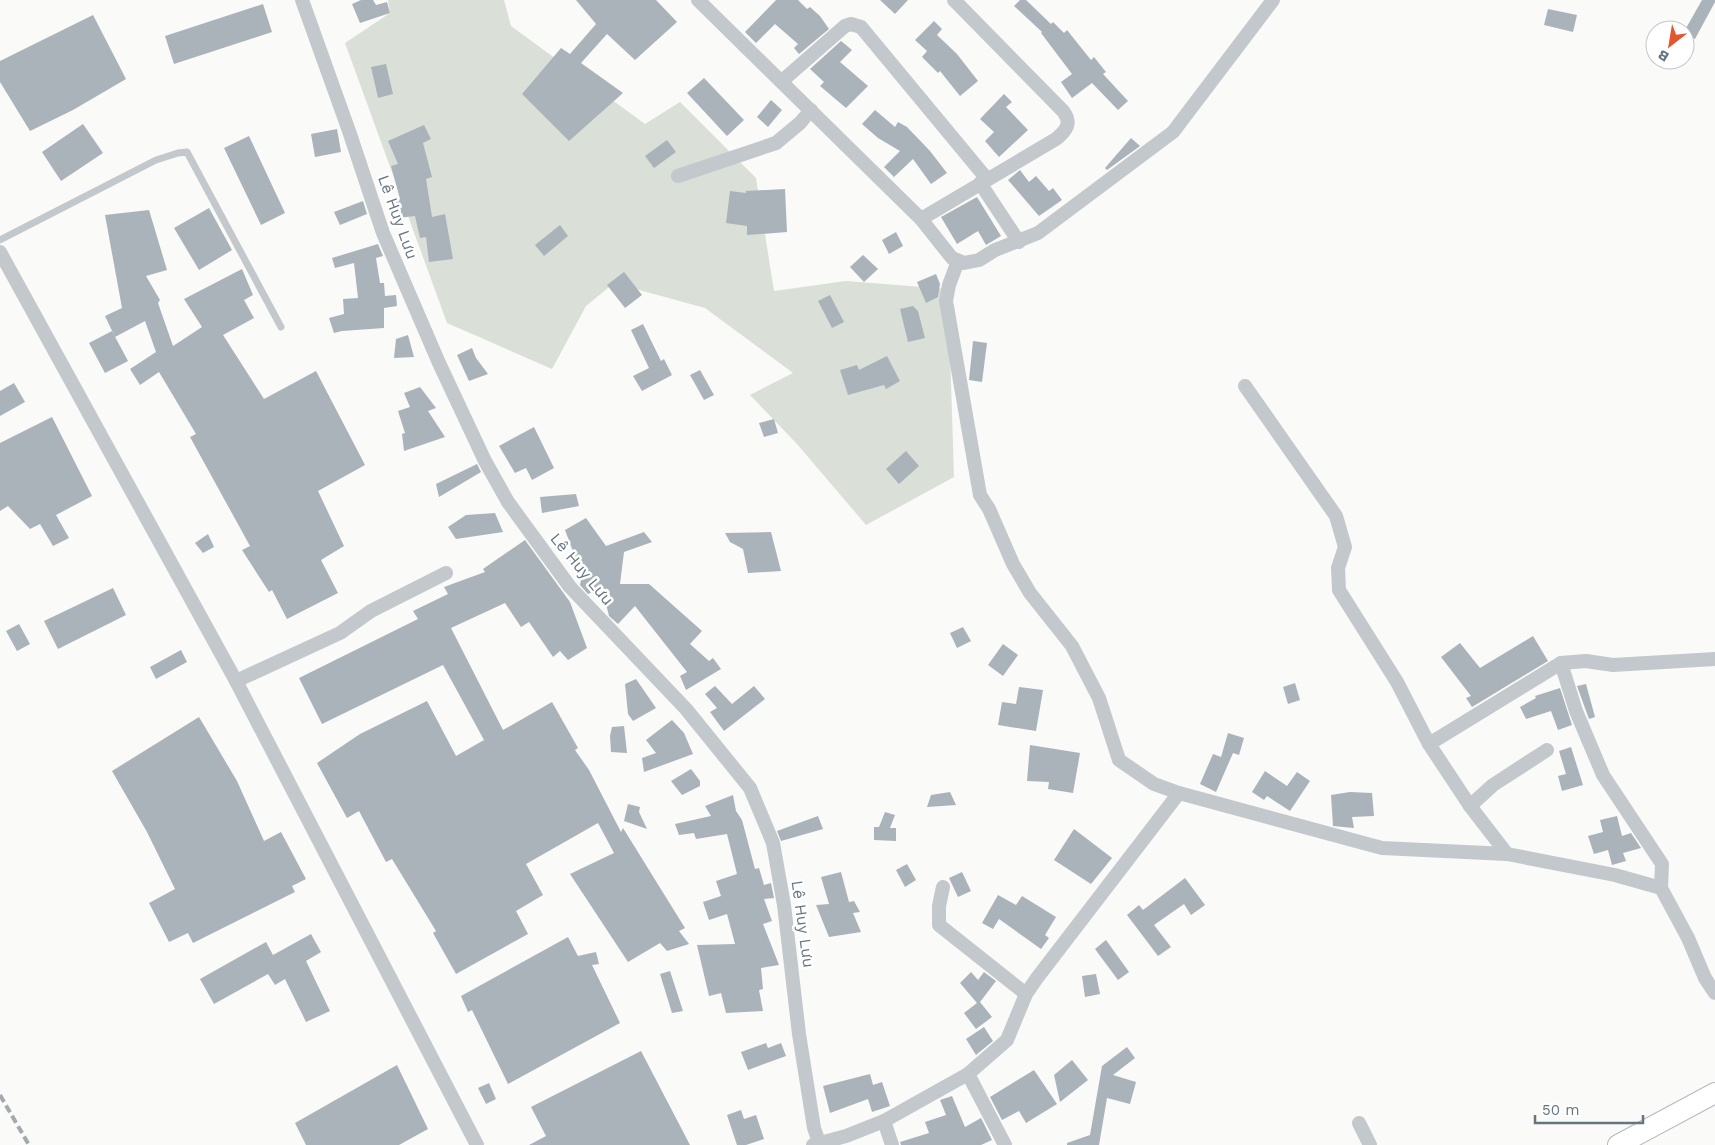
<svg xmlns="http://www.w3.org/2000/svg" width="1715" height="1145" font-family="'Work Sans',sans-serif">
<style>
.green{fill:#dadfd7}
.building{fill:#aab3b9}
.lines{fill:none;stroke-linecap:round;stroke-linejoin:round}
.secondary-casing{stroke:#b3babf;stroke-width:22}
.service{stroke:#c3c8cc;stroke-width:7}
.minor{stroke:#c3c8cc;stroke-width:14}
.secondary{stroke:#fff;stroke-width:20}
.rail{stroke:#a2aab0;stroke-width:4;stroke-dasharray:8 4;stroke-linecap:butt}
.labels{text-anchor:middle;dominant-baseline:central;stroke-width:5;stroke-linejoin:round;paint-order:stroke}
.street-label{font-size:16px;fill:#657683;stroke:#fff}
</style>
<rect width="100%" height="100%" fill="#fafaf8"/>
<path class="green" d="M388,0H504L511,26L645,124L680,102L756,178L774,291L846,281L948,289L954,477L866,525L797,444L750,395L793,373L705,308L614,283L586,306L552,369L447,323L345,43L390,13Z"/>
<g class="building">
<path d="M361,0H373L376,5L387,2L390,13L360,23L352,4Z"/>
<path d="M576,0H656L677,22L635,60L607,34L581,63L623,93L569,141L522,94L561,48L570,54L596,24Z"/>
<path d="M776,0H798L807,9L810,7L820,16L829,29L799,54L794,48L798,44L775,24L756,43L745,32Z"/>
<path d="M880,0H908L895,14Z"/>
<path d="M1020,0H1026L1051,24L1053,22L1064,33L1067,30L1091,60L1094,57L1106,72L1103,74L1128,101L1118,110L1092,83L1072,98L1061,82L1072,74L1041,33L1042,32L1014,6Z"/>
<path d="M1702,0H1715V2L1695,39L1685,34V30Z"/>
<path d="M263,4L272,32L174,64L165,36Z"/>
<path d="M1548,9L1577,15L1573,32L1544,25Z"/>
<path d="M93,15L126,79L73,110L30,131L0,82V61Z"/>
<path d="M934,21L942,29L937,35L957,54L978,81L960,96L940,71L938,73L922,57L927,51L915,40Z"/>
<path d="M841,41L852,50L840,62L868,86L846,108L820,86L824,82L810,69Z"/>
<path d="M386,64L393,94L378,98L371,67Z"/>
<path d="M704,78L744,120L727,136L687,93Z"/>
<path d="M1004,94L1012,102L1006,107L1028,130L999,157L985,141L994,132L980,119Z"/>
<path d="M771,100L782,110L768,127L757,117Z"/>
<path d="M875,110L895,127L898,122L907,127L930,151L947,173L931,184L913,159L894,177L884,167L900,151L878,138L862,124Z"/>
<path d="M83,124L103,153L61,181L42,152Z"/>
<path d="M424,125L431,139L423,143L432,177L426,179L432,217L445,214L453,259L429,262L426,237L420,238L415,216L398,218L395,200L400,199L391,166L398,164L388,141Z"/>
<path d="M337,129L341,152L315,157L311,134Z"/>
<path d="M249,136L285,213L261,225L224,148Z"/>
<path d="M1131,138L1140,146L1107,170L1105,168Z"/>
<path d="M667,140L676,152L654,168L645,156Z"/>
<path d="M1020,170L1029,182L1036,176L1049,191L1053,188L1062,200L1039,216L1008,180Z"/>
<path d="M785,189L787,232L747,235V226L726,223L730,191L746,193V191Z"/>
<path d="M977,197L1001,236L986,245L978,231L957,244L941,217Z"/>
<path d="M363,201L367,214L340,225L334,212Z"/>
<path d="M209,208L232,250L199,270L174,228Z"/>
<path d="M149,210L167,270L146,276L160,300L158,303L173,346L202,327L184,299L242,269L253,295L244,300L254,318L223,335L264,399L316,371L365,465L318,491L344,546L321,560L338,593L287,619L272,590L269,592L242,550L250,546L190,437L196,434L159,372L140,385L130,369L156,352L145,321L115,337L105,316L122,308L105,215Z"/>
<path d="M560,225L568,236L544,256L535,245Z"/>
<path d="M896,232L903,246L889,254L882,240Z"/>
<path d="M378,244L383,256L376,258L380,283H384L385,296L396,295L397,306L384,308V328L342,331L334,333L329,318L344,314L343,299L358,298L354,263L335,268L332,258Z"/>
<path d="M863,255L878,269L864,282L850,267Z"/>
<path d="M624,272L642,295L625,308L607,285Z"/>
<path d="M936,274L940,284L938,297L926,303L917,282Z"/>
<path d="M830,295L844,322L832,328L818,301Z"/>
<path d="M913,306L918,311L925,338L908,342L900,309Z"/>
<path d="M643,324L661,361L664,359L672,375L642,391L633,376L649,368L631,330Z"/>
<path d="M112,331L128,361L105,373L89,343Z"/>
<path d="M408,335L414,357L394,358L396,339Z"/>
<path d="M973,341L987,343L982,382L969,380Z"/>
<path d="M472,348L476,358L488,374L469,381L457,355Z"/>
<path d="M887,356L900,381L886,389L884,385L848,395L840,370L857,365L859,370Z"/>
<path d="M700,370L714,395L704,400L690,375Z"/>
<path d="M14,383L25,402L0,416V391Z"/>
<path d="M420,387L436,408L428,411L445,437L404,451L402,434L405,433L398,411L410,407L404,393Z"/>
<path d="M52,417L92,496L56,515L69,538L53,546L40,524L30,529L8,506L0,511V443Z"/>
<path d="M774,419L778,433L764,437L759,423Z"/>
<path d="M534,427L554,468L532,480L526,468L515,473L499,446Z"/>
<path d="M906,451L919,466L899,484L886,469Z"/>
<path d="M477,464L481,472L439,497L436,484Z"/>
<path d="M576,494L579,506L542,513L540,497Z"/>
<path d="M495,513L503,532L456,539L448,527L466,515Z"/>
<path d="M586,518L606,546L644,532L652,542L624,552L620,584H649L702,631L690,644L709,661L713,658L721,669L686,690L680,676L687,672L635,606L618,624L609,616L602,588L588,594L580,585L584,564L574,569L567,556L574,554L565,530Z"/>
<path d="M771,532L781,571L748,573L743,549L730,542L725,533Z"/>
<path d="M208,534L214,547L203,553L195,543Z"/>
<path d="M525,540L570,602L587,648L568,660L560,651L553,657L529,622L521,627L505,603L451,628L503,730L552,702L578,748L575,750L589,770L621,832L623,828L685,928L679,931L689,944L667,951L660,943L628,962L570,874L614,853L598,823L526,864L543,895L516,911L528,934L456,974L433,933L436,931L392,859L386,862L359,811L347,818L317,763L360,734L427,701L456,756L484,740L443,665L322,724L299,678L418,619L413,611L448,594L444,587L485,572L483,569Z"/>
<path d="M113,588L126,615L58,649L44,621Z"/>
<path d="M19,624L30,644L17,651L6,631Z"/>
<path d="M963,627L971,641L957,648L950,633Z"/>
<path d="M1533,636L1548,661L1472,707L1466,698L1471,696L1441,657L1460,643L1480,668Z"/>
<path d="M1003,644L1018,655L1003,676L988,665Z"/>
<path d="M181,650L187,662L156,679L150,667Z"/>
<path d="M636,679L656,708L633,721L628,714L625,684Z"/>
<path d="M1295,683L1300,700L1288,704L1283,687Z"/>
<path d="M1586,684L1595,717L1589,719L1577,686Z"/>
<path d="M715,686L732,704L754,686L765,699L724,731L710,712L717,708L705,694Z"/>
<path d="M1019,687L1043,690L1036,731L998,725L1002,702L1016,704Z"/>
<path d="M1560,688L1572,725L1558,730L1551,711L1526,719L1520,707L1536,698L1535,696Z"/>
<path d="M199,717L237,781L264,841L281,832L306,879L292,886L295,892L193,943L188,933L169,942L149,903L175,889L147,832L112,771Z"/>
<path d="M672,720L684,733L693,754L644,772L642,758L656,753L646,740Z"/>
<path d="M624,726L627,753L611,752L610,736L612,727Z"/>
<path d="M1228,733L1244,738L1239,755L1233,753L1216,792L1200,784L1213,754L1221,757Z"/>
<path d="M1030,745L1080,753L1073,793L1048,789L1049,782L1027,781Z"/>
<path d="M1571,747L1583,785L1562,791L1558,776L1566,774L1559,751Z"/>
<path d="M691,769L700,781V786L682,795L671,781Z"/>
<path d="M1265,771L1287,786L1297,772L1310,781L1290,811L1267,796L1264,800L1252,792Z"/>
<path d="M950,792L956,805L927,807L931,795Z"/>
<path d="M1350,792L1372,793L1374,816L1352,817L1354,828L1333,826L1331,795Z"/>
<path d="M733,795L736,811L742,820L755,869L759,868L764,885L771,883L774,898L764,899L772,921L763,924L779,965L761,968L763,989L759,990L763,1011L726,1013L721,993L709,996L697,945L735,944L727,914L709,920L703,902L721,896L716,881L737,874L727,834L696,839L694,833L679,835L675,824L711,816L705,806Z"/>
<path d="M628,804L640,807L639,812L647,829L624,821Z"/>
<path d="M885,812L895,815L890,828H896V841L874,840V827H879Z"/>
<path d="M818,816L823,829L781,841L777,831Z"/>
<path d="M1617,816L1622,836L1631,833L1641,848L1623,853L1626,861L1612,865L1608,850L1594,854L1588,836L1603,832L1600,820Z"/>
<path d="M1074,829L1112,858L1091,884L1054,860Z"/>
<path d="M907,864L916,880L905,887L896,870Z"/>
<path d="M841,872L849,902L854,901L860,912L853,913L861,932L829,937L816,905L829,904L821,877Z"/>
<path d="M962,872L971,891L958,897L949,878Z"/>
<path d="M1185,878L1205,905L1191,915L1184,904L1154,925L1171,947L1158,956L1127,915L1139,905L1143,910Z"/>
<path d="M998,895L1016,905L1022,896L1056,917L1045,935L1049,938L1041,949L999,919L993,929L982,923Z"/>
<path d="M311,934L321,952L306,961L330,1011L306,1022L285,979L275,985L268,974L214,1004L200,979L266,942L273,955Z"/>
<path d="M568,937L578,956L596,952L599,964L592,965L620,1023L508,1084L472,1010L468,1012L461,996Z"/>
<path d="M1106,940L1129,972L1118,980L1095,949Z"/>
<path d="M670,971L683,1011L672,1013L660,974Z"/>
<path d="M971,972L978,980L984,972L996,981L980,1002L992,1017L976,1029L964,1013L977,1003L960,983Z"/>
<path d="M1096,974L1100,994L1085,997L1082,976Z"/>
<path d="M984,1027L993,1041L976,1055L966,1039Z"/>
<path d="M766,1043L768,1048L781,1043L786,1056L748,1070L741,1052Z"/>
<path d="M1127,1047L1135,1058L1113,1075L1136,1082L1130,1104L1107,1098L1099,1145H1067V1143L1090,1135L1102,1066Z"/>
<path d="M641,1051L690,1145H529L546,1136L531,1107Z"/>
<path d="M1072,1060L1088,1080L1060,1102L1054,1075Z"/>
<path d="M397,1065L428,1129L399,1145H306L295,1123Z"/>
<path d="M1034,1070L1057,1104L1026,1123L1019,1111L1002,1120L990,1097Z"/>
<path d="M870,1074L873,1085L882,1082L890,1106L872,1112L868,1099L830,1113L823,1086Z"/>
<path d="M489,1083L496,1099L486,1104L478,1088Z"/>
<path d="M952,1096L965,1127L981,1118L992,1140L981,1145H901L900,1142L929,1133L925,1122L946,1115L940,1100Z"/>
<path d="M741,1110L744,1119L756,1115L764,1139L746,1145H737L727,1115Z"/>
</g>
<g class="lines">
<defs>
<path id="secondary" d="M1618,1145L1715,1093"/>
</defs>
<use href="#secondary" class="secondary-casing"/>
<path class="service" d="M0,240L156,160L178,153L187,152L281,327"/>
<g class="minor">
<path d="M302,0L349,131L383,233L439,363L485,461L508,502L570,587L686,709L750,788L773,843L784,905L799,1034L814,1128L820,1145"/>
<path d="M698,0L921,219L952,258L964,263L979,260L995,250L1038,233L1173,132L1273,0"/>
<path d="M782,81L845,26L851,24L861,27L987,179"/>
<path d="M678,176L776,143L800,123L811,110"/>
<path d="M980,183L1019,242"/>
<path d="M921,219L1056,139C1067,130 1072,123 1063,111L954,0"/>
<path d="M0,252L236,681L477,1145"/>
<path d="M958,261L949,285L946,301L980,495L989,509L1013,564L1030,593L1072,646L1087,675L1099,698L1119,760L1154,784L1179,793"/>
<path d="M1245,386L1336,516L1345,547L1338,568L1339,590L1397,682L1429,744L1470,806L1507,854"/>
<path d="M1561,663L1576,711L1603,775L1662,864L1661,888"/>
<path d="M236,681L340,633L371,611L446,573"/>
<path d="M1429,744L1561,663L1586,661L1613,665L1715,659"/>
<path d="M1470,806L1493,785L1547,750"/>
<path d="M943,887L939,906V925L1026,994"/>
<path d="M968,1074L1005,1145"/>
<path d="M1359,1123L1370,1145"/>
<path d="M813,1145L846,1136L884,1121"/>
<path d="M892,1145L884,1121L968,1074L1007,1040L1026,994L1037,978L1179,793L1382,848L1507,854L1615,875L1661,888L1688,938L1705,978L1715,993"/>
</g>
<use href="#secondary" class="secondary"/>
<path class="rail" d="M0,1095L29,1145"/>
</g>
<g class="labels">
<g class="street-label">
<text transform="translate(398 217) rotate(70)">Lê Huy Lưu</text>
<text transform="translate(582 569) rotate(50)">Lê Huy Lưu</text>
<text transform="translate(803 924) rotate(82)">Lê Huy Lưu</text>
</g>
</g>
<g transform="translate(1670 45) rotate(211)"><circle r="24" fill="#ffffff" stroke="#c1c8cd"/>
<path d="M0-4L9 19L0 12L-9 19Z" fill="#e4572e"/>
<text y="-8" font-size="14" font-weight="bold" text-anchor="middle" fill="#657683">B</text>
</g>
<path d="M1535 1115v8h108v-8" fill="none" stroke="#657683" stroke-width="2.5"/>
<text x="1542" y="1115" font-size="15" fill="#657683" stroke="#ffffff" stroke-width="4" paint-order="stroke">50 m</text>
</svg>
